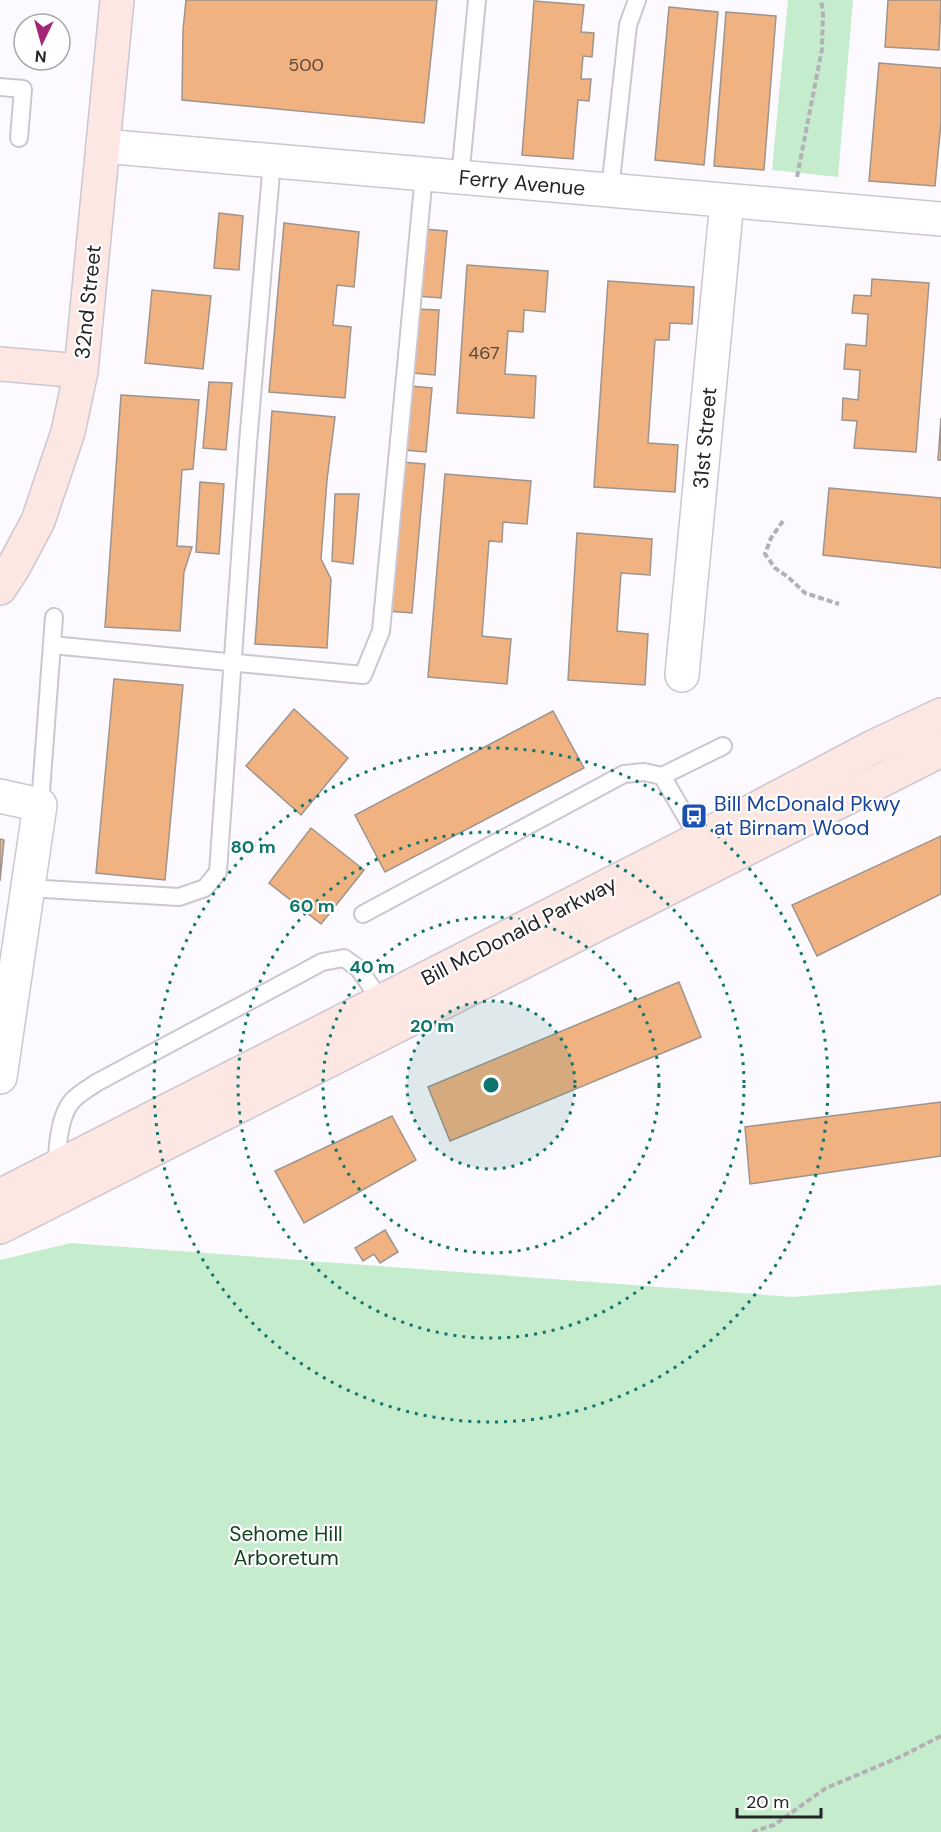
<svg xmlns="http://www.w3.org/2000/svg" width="941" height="1832" font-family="'DM Sans',sans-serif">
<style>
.green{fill:#c5eccc}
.building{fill:#f1b282;stroke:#9e948c;stroke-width:1.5}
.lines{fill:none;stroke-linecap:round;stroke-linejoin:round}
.lane-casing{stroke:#ccc6d1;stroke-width:20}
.street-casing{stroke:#ccc6d1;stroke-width:36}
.secondary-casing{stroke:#ccc6d1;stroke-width:36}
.path{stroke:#b3b1b5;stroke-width:4;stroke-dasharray:6 3;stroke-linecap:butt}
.lane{stroke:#fff;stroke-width:16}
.street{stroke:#fff;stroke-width:33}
.secondary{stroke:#fde7e2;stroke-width:33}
.ring{fill:none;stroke:#0f766e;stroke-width:3;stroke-dasharray:3 6}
.labels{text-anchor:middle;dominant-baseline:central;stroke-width:4.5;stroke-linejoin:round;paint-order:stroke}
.number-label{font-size:18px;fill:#58473e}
.street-label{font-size:21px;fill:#252327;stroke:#fff}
.transit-label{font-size:21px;fill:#164399;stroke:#fff;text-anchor:start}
.park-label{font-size:21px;fill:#144322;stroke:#fff}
.centre{fill:#0f766e;stroke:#fff;stroke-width:3}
.ring-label{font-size:18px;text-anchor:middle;font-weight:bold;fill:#0f766e;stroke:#fff;stroke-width:4.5;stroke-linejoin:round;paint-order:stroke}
</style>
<rect width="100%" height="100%" fill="#fcfafe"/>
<g class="green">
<path d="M788,0H853L838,177L772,170Z"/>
<path d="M71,1243L793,1297L941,1285V1832H0V1260Z"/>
</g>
<g class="building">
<path d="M186,0H437L424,123L182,100L183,30Z"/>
<path d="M888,0H941L939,50L885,47Z"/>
<path d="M534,1L584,5L581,32L594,33L592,57L583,56L581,79H591L589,101L578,100L573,159L522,155Z"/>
<path d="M669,7L718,12L704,165L655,160Z"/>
<path d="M726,12L776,16L764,170L714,166Z"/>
<path d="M879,63L941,68V122L935,186L869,181Z"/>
<path d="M219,213L243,216L239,270L214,268Z"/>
<path d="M284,223L359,232L354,287L337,285L333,325L351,327L345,398L269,392Z"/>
<path d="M423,229L447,231L441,298L417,296Z"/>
<path d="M467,265L548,271L545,312L524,310L523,332L508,331L505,374L536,376L534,418L457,413Z"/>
<path d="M872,279L929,283L916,452L854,448L857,421L842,420L843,398L858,400L860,370L844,369L846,344L866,346L868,314L852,313L854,295L871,296Z"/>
<path d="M608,281L694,287L692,324L670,323L669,340H655L648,443L678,445L675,492L594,487Z"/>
<path d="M152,290L211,296L203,369L145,363Z"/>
<path d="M416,309L439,310L435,375L412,373Z"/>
<path d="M209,382L232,383L226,450L203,448Z"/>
<path d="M410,386L432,388L426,452L404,450Z"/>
<path d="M121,395L199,400L193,469L182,470L177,546L192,547L184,572L180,631L105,627Z"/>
<path d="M272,411L335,417L327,480L321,559L331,579L327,648L255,644Z"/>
<path d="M941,418V460H938Z"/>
<path d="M402,462L425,464L412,613L388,611Z"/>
<path d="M445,474L531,481L527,524L503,522L502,542L489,541L482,636L511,639L507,684L428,677Z"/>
<path d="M200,482L224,484L219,554L196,552Z"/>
<path d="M829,488L941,498V568L823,555Z"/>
<path d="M335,494H359L353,564L332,561Z"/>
<path d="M577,533L652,539L650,575L621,573L617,631L648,634L645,685L568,680Z"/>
<path d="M114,679L183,685L165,880L96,873Z"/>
<path d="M294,709L348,758L301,815L246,766Z"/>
<path d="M553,711L584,768L385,872L355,815Z"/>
<path d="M311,828L364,870L321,924L269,883Z"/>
<path d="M941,836V894L817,956L792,905Z"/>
<path d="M0,839L4,840L0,881Z"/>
<path d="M679,982L701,1037L450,1141L428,1087Z"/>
<path d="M941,1102V1156L750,1184L745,1127Z"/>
<path d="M392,1116L416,1160L304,1223L275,1171Z"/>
<path d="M385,1230L398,1252L380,1263L374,1254L363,1261L355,1248Z"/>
</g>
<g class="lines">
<defs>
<g id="lane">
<path d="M0,87L23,89L19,138"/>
<path d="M460,178L477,0"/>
<path d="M610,190L628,25L637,0"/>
<path d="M52,645L363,675L381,631L424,175"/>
<path d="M40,805L54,617"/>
<path d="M699,839L662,776L723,746"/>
<path d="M27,888L179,897L205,888L218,872L248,443L272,161"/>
<path d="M363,914L624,774L644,772L662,776"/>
<path d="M57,1167C57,1146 59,1117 72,1101C78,1094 89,1088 96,1083L300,974L322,962L344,958L359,969L381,1001"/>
</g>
<g id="street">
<path d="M103,146L941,219"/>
<path d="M682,675L727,201"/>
<path d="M0,796L40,805L0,1077"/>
</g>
<g id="secondary">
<path d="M0,364L81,371"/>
<path d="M0,588L13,568L38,521L68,432L81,371L117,0"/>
<path d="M0,1196L699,839L873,747L941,715"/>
<path d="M0,1227L941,750"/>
</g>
</defs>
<use href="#lane" class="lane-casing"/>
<use href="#street" class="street-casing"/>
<use href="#secondary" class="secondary-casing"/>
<g class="path">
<path d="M797,177L822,49L823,12L821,0"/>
<path d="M783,521L771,538L765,554L775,568L788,577L805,593L839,604"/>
<path d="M752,1832L774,1825L826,1788L900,1757L941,1736"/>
</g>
<use href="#lane" class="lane"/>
<use href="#street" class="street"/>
<use href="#secondary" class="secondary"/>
</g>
<circle cx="491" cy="1085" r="84" fill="#0f766e" fill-opacity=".12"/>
<g class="ring">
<circle cx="491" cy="1085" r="84"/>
<circle cx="491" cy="1085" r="168"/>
<circle cx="491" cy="1085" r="253"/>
<circle cx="491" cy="1085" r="337"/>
</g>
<defs>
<symbol id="bus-square" viewBox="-11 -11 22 22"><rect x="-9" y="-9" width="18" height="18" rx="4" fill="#1a4fb4" stroke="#fff"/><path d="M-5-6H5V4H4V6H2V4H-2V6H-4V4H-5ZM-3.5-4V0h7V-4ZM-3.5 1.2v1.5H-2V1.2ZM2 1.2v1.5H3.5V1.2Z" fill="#fff"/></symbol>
</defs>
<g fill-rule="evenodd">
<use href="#bus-square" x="679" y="801" width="30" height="30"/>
</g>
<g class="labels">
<g class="number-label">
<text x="306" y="65">500</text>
<text x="484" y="353">467</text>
</g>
<g class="street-label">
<text transform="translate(522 183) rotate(5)">Ferry Avenue</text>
<text transform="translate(88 302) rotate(-84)">32nd Street</text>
<text transform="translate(705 438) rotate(-85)">31st Street</text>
<text transform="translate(519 931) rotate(-27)">Bill McDonald Parkway</text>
</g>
<g class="transit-label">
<text x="714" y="804">Bill McDonald Pkwy<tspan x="714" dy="24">at Birnam Wood</tspan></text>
</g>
<g class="park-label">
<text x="286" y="1534">Sehome Hill<tspan x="286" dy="24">Arboretum</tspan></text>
</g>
</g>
<circle cx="491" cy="1085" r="9" class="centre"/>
<g class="ring-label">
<text x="253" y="853">80 m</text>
<text x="312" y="912">60 m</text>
<text x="372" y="973">40 m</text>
<text x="432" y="1032">20 m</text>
</g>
<g transform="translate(42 42) rotate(185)"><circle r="28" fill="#ffffff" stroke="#a8a7a9" stroke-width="1.5"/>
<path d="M0-4.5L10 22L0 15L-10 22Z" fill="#a32679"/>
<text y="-9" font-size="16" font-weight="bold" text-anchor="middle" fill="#252327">N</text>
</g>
<path d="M737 1808v9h84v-9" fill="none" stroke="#252327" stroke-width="3"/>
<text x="746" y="1808" font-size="18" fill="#252327" stroke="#ffffff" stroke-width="4.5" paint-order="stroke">20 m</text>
</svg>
